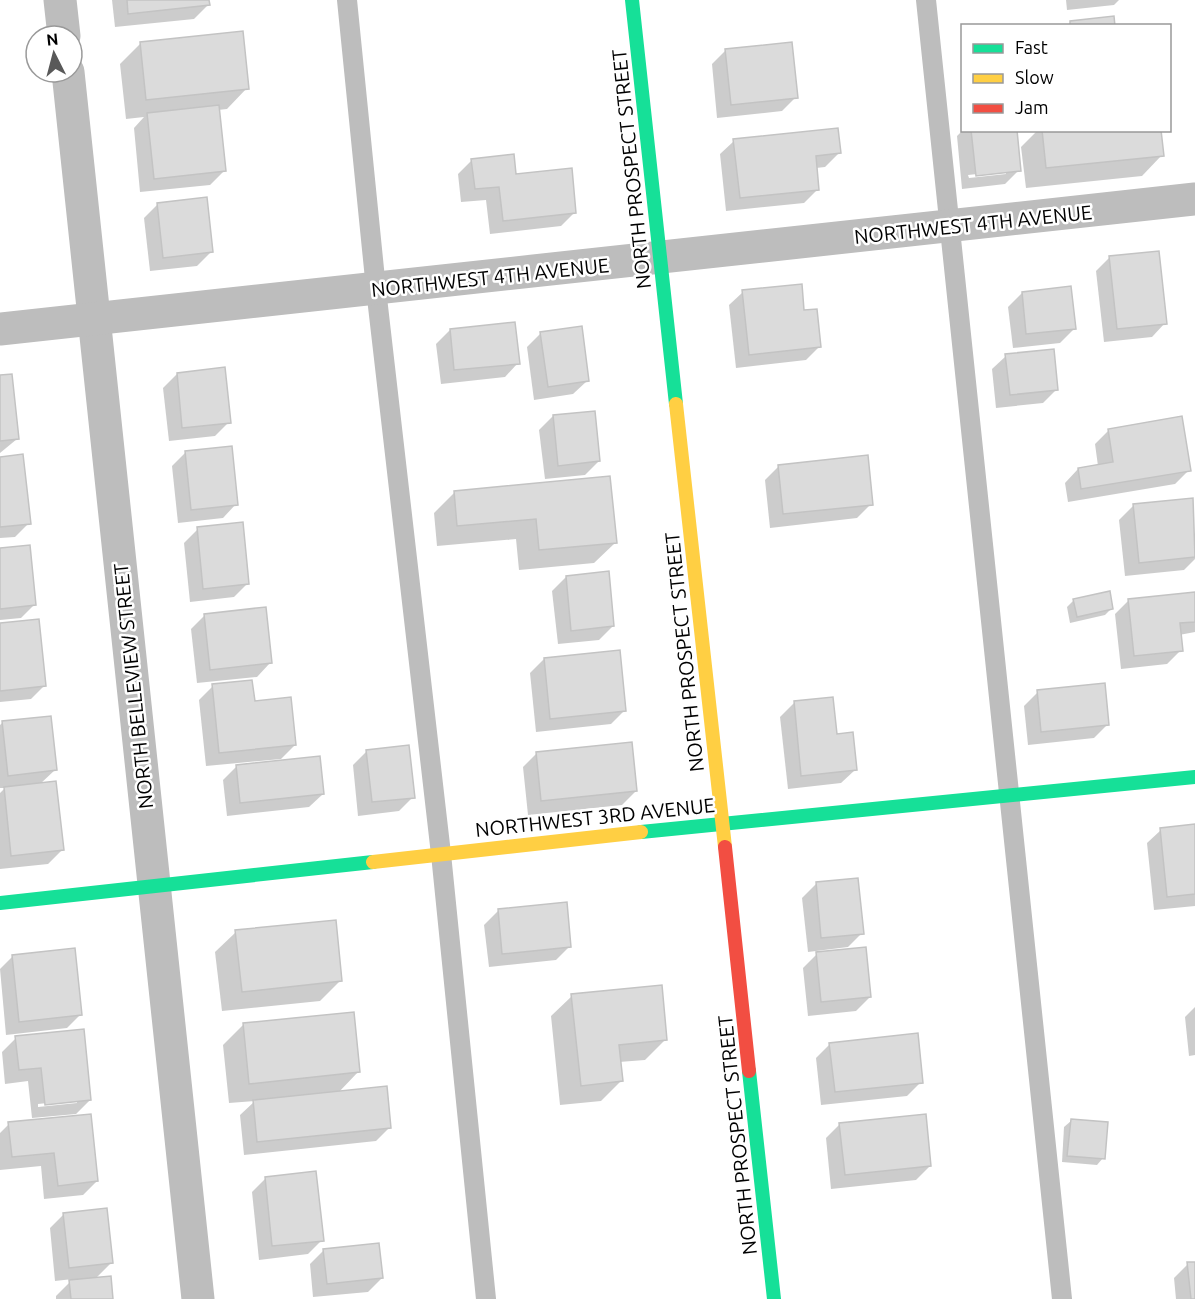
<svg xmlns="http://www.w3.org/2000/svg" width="1195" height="1299" font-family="Ubuntu,sans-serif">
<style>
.shadow{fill:#0003;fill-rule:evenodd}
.building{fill:#dbdbdb;stroke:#c3c3c3;stroke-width:1.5}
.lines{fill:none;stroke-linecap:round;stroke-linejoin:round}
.lane{stroke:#bdbdbd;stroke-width:20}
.street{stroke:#bdbdbd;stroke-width:33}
.fast{stroke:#16e098;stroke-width:14}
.slow{stroke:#ffcf43;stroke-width:14}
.jam{stroke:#f24e42;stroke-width:14}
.labels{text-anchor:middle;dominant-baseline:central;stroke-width:5;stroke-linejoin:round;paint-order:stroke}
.street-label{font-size:20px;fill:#000;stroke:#fff}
</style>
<rect width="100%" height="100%" fill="#fff"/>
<g class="shadow">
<path d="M112,0H208V5L194,19L115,27Z"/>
<path d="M1066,0H1119L1114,5L1067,10Z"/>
<path d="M141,43L247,88L227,109L218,110L224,171L210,185L140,192L134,128L144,117L126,119L120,64Z"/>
<path d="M726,50L796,97L782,111L717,118L712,64Z"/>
<path d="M963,130H1015L1019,170L1005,184L962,189L957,136ZM1006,171V174L969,178L968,175Z"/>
<path d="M1038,130H1160L1162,155L1142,176L1026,188L1021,147Z"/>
<path d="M734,141L839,153L825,167L816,168L818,189L804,203L726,211L720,154Z"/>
<path d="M472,160L515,176L575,212L561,226L490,234L486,200L461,202L458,174Z"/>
<path d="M158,204L211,252L197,266L150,271L144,218Z"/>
<path d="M1110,257L1165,323L1152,337L1104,342L1096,271Z"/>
<path d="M743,292L803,312L820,346L806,360L736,368L729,305Z"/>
<path d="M1022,293L1074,329L1060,343L1013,348L1008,307Z"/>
<path d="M450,330L518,363L505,377L441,384L436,344Z"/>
<path d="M541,333L587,381L573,394L534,400L527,347Z"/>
<path d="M1006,356L1057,389L1043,403L996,408L992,369Z"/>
<path d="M177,374L229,422L215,436L169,441L163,388Z"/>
<path d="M0,376L17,439L0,453Z"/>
<path d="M553,416L599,461L585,475L545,479L539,430Z"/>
<path d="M1109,430L1189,470L1175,484L1068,502L1065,483L1078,469L1098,466L1095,444Z"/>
<path d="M186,452L236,504L223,518L178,523L172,466Z"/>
<path d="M0,458L29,523L15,537L0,538Z"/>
<path d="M779,466L871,504L857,518L770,528L765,480Z"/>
<path d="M454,493L615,543L594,563L519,570L516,539L437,546L434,513Z"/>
<path d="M1192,499L1195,559L1184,570L1125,576L1119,520L1133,506Z"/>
<path d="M198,529L248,583L234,597L190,602L184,543Z"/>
<path d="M0,549L35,604L21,618L0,620Z"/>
<path d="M566,577L613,626L599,640L558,644L552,591Z"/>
<path d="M1195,593V632L1179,635L1181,650L1167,664L1121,669L1115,614L1129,600Z"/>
<path d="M1074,600L1112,608L1105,615L1070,623L1067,607Z"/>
<path d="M205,615L270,663L257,677L197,683L191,629Z"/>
<path d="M0,625L45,685L31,699L0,702Z"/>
<path d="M544,659L625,710L611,724L536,732L530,673Z"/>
<path d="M213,686L253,702L295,745L281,759L206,766L199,700Z"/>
<path d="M1038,692L1108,724L1094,738L1028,745L1024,706Z"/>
<path d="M794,703L836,735L855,770L841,783L788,789L780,717Z"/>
<path d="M3,722L55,770L40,784L62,850L48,864L0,869V793L5,788H0V725Z"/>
<path d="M367,751L413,797L399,811L358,816L353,765Z"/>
<path d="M537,753L636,791L622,805L528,815L523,767Z"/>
<path d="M237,766L323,794L309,807L227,816L223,780Z"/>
<path d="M1195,826V906L1154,910L1147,843L1161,830Z"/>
<path d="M816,884L862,933L848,947L808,952L802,898Z"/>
<path d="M498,911L570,946L556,960L489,967L484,925Z"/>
<path d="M236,932L341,980L320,1001L222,1011L215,952Z"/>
<path d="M817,954L870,997L856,1011L808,1016L803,968Z"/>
<path d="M13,956L81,1014L67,1028L6,1035L0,969Z"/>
<path d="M572,996L666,1039L645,1060L619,1062L621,1081L601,1101L560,1105L551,1016Z"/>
<path d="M1195,1007V1055L1189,1056L1185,1017Z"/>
<path d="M243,1025L359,1071L338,1093L390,1127L376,1141L244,1155L240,1115L255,1101L229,1103L223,1045Z"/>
<path d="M16,1038L90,1100L76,1114L32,1118L28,1081L5,1084L2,1052ZM77,1100V1103L38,1107V1104Z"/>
<path d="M830,1044L921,1082L907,1096L821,1105L816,1058Z"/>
<path d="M1071,1121L1103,1158L1097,1165L1062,1162L1064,1127Z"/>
<path d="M9,1124L97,1181L83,1195L44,1199L41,1166L0,1170V1133Z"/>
<path d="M840,1124L930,1166L916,1180L831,1189L826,1138Z"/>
<path d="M266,1178L322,1240L308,1254L259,1260L252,1192Z"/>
<path d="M64,1214L111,1263L95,1279L112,1299H56V1296L73,1279L55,1281L50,1228Z"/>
<path d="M324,1250L382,1278L368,1292L313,1297L310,1264Z"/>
<path d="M1195,1263V1299H1176L1174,1278L1188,1264Z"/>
</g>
<g class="building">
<path d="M127,0H209L210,5L128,14Z"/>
<path d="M1114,16L1115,26H1070V21Z"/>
<path d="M243,31L249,89L146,100L140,42Z"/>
<path d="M792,42L798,98L731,105L725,49Z"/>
<path d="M219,105L226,171L154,179L147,113Z"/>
<path d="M838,128L841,153L816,156L819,190L740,198L733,139Z"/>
<path d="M971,130H1017L1021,171L976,176Z"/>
<path d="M1042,130H1161L1164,156L1046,168Z"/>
<path d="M514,154L516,174L572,168L576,213L503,221L499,187L475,189L471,159Z"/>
<path d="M207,197L213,252L163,258L157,203Z"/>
<path d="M1159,251L1167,324L1117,329L1109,256Z"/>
<path d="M802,284L804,310L817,309L821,347L749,355L742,290Z"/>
<path d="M1071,286L1076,329L1026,334L1022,292Z"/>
<path d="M515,322L520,364L454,370L450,329Z"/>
<path d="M582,326L589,381L548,387L540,332Z"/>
<path d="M1054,349L1058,390L1010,395L1005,354Z"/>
<path d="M225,367L231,423L182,428L177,373Z"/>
<path d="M12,374L19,439L0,441V375Z"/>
<path d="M595,411L600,461L558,466L553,415Z"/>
<path d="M1182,416L1191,471L1081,489L1078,468L1113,462L1108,429Z"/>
<path d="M232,446L238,505L191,510L185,451Z"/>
<path d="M23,454L31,524L0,527V457Z"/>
<path d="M868,455L873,505L783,514L778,465Z"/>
<path d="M610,476L617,543L539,550L536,519L457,526L454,491Z"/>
<path d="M1193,498L1195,557L1139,563L1133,504Z"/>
<path d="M243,522L249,584L203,589L197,527Z"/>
<path d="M30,545L36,605L0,609V548Z"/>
<path d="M609,571L614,626L571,631L566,576Z"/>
<path d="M1110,591L1113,609L1077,617L1073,599Z"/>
<path d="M1195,592V622L1180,623L1183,651L1134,656L1128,599Z"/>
<path d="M266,607L272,663L210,670L204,614Z"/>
<path d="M39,619L46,686L0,691V623Z"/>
<path d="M620,650L626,711L550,719L544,658Z"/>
<path d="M252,680L255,701L291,697L296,745L219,753L212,684Z"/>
<path d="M1105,683L1109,725L1041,732L1037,690Z"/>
<path d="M833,697L837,734L853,732L857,770L801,776L794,701Z"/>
<path d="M51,716L57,770L8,776L2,721Z"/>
<path d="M632,742L637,791L541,801L536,752Z"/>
<path d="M409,745L415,798L372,802L366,750Z"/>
<path d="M320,756L324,794L240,803L236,765Z"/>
<path d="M56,781L64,850L11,856L4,787Z"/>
<path d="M1195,824V894L1167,897L1160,828Z"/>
<path d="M858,878L864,934L821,938L816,882Z"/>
<path d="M567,902L571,947L502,954L498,909Z"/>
<path d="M336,920L342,981L242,992L235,930Z"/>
<path d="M866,947L871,997L821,1002L816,952Z"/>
<path d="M75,948L82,1015L19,1022L12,955Z"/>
<path d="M662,985L667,1040L619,1045L623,1081L581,1086L571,994Z"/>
<path d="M354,1012L360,1072L249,1084L243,1023Z"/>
<path d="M84,1029L91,1100L45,1105L41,1068L19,1070L15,1036Z"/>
<path d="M918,1033L923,1083L835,1092L829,1043Z"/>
<path d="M387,1086L391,1128L257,1142L253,1100Z"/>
<path d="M91,1114L98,1181L58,1186L54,1153L12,1157L8,1122Z"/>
<path d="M926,1114L931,1166L845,1175L839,1123Z"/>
<path d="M1071,1119L1108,1122L1105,1159L1067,1156Z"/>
<path d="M316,1171L324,1241L272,1246L265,1177Z"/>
<path d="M107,1208L113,1263L69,1268L63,1213Z"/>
<path d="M379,1243L383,1278L327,1284L323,1249Z"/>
<path d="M1187,1262H1195V1299H1191Z"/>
<path d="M111,1276L113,1299H71L69,1280Z"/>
</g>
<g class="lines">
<g class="lane">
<path d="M347,0L376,289L441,854L486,1299"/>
<path d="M926,0L1062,1299"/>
</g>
<g class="street">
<path d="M60,0L64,36"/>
<path d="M68,72L198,1299"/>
<path d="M0,329L1195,199"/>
</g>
<g class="fast">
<path d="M632,0L676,404"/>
<path d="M641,832L1195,777"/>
<path d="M0,903L373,862"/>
<path d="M749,1071L774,1299"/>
</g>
<g class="slow">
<path d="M676,404L725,847"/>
<path d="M373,862L641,832"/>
</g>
<path class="jam" d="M725,847L749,1071"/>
</g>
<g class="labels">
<g class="street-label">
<text transform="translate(631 169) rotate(-96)">NORTH PROSPECT STREET</text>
<text transform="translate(973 224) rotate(-6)">NORTHWEST 4TH AVENUE</text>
<text transform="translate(490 277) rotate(-6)">NORTHWEST 4TH AVENUE</text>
<text transform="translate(684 652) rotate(-96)">NORTH PROSPECT STREET</text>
<text transform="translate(133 686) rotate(-96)">NORTH BELLEVIEW STREET</text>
<text transform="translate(595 817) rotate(-6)">NORTHWEST 3RD AVENUE</text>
<text transform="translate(737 1135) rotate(-96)">NORTH PROSPECT STREET</text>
</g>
</g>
<rect x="961" y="24" width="210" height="108" fill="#ffffff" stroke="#999999" stroke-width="1.5"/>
<rect x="973" y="44" width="30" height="9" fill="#16e098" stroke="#999999" stroke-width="1.5"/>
<text x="1015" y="54" font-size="18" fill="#000000">Fast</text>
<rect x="973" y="74" width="30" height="9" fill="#ffcf43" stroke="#999999" stroke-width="1.5"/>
<text x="1015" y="84" font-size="18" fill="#000000">Slow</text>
<rect x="973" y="104" width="30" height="9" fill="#f24e42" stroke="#999999" stroke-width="1.5"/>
<text x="1015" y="114" font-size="18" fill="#000000">Jam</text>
<g transform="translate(54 54) rotate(354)"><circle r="28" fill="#ffffff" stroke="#999999" stroke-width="1.5"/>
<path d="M0-4.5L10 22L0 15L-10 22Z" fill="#595959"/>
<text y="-9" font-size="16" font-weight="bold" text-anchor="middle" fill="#000000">N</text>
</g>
</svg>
